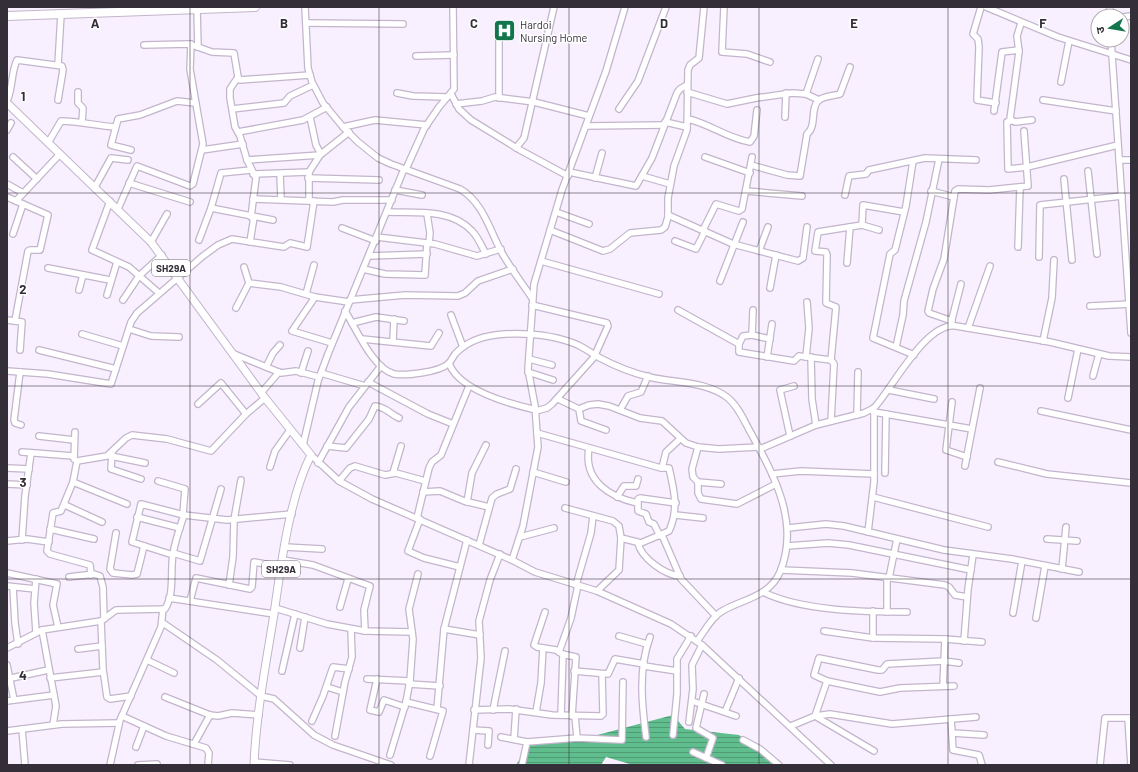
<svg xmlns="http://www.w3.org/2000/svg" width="1138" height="772" font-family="Barlow,'Noto Sans Devanagari',sans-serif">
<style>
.water{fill:url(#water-rules)}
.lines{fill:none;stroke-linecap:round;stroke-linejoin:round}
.minor-casing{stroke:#c3b5cc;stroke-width:8}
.major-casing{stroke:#c3b5cc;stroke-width:9}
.highway-casing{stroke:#c3b5cc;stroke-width:10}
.minor{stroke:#fff;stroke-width:5.5}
.major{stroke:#fff;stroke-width:7}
.highway{stroke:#fff;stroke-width:8}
.grid{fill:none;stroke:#342e38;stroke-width:1;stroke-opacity:0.55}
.labels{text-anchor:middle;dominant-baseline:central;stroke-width:3;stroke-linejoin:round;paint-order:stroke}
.shield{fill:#fff;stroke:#716d74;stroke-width:1}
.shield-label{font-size:10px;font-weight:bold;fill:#342e38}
.poi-label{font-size:11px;fill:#342e38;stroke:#fff;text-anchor:start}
.grid-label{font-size:13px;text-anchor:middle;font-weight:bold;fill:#342e38;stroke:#fff;stroke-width:3;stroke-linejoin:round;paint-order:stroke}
</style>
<defs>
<pattern id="water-rules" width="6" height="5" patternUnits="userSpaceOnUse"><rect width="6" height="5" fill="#60bd8d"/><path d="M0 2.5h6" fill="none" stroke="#509a74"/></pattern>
</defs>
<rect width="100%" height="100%" fill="#f8f0fe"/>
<path class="water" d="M673,715L685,729L739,735L779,765H633L606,757L601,765H516L531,741L582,739Z"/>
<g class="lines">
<defs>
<g id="minor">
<path d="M305,7L308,68L312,82L323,103L343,127L358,142L378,158L391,164L460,189C483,202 490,231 502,253C511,269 522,283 532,298"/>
<path d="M724,7L722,52L747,54L770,62"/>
<path d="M981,7L973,34L978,39L979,47L977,100L996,103"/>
<path d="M986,7L1058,37L1131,60"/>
<path d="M1110,7V16"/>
<path d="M197,9L198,47"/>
<path d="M1122,17L1131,16"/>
<path d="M306,23L403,24"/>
<path d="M1021,23L1017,36L1019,52L1010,119L1015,122L1032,120"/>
<path d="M1111,40L1131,333"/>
<path d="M144,45L189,44L212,52L234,53L238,77L240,80L310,75"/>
<path d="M416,56L454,55"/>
<path d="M58,65L61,14"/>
<path d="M238,77L230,89V98L235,127L240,136L247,160L256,178L251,217"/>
<path d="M1061,82L1069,41"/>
<path d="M78,92V103L83,108L82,122"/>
<path d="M687,92L727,104L756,98L792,93L806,94L819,100"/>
<path d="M397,93L413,96L447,97"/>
<path d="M451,94L459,109L471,120L520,150L568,176"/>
<path d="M806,94L818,59"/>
<path d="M499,98V28"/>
<path d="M1043,100L1116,111"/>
<path d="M7,101C13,88 11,72 17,60L62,66L63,70L58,100"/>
<path d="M456,104L482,101L495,97L534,102L589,116"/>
<path d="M232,109L284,103L290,96L313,85"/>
<path d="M619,109L638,81L666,7"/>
<path d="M994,111L1002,52L1019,50"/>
<path d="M310,117L316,145L321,154"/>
<path d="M785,117L786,93"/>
<path d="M688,119C710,124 727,138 750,142L754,136L757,110"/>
<path d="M1011,121L1007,122L1008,169L1027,167L1118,145"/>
<path d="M665,122L687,127"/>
<path d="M586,126L664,125"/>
<path d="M343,127L375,120L427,125"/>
<path d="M7,130L11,123"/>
<path d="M238,132L303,120L327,107"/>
<path d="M48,143L61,121C79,121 97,126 115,127"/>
<path d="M516,148L524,138L554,7"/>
<path d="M131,150L111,145L118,119L140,115L177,101L195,103"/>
<path d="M202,150L243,144"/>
<path d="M13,157L37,179"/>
<path d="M705,157L750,173"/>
<path d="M247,160L320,155"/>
<path d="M1119,160H1131"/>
<path d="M913,161L906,206L895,250L890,254L873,338L914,355"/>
<path d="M751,165L787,175L800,176L807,134C817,126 810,109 818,101C822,96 834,96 840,94L850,67"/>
<path d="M406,169L424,129L439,107L454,89L453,7"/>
<path d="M1088,171L1097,254"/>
<path d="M569,172L636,186L652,158L677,93L680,89L687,85"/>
<path d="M253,174L309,172"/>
<path d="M280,174L281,199"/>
<path d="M642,176L670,184"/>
<path d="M308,178L379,180"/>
<path d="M595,178L602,153"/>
<path d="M1064,179L1072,260"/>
<path d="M129,183L190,202"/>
<path d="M7,184L23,193"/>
<path d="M95,187L111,158L128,160"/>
<path d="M395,190L422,195"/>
<path d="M746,191L802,196"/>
<path d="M931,191L954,197"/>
<path d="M845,195L849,176L866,174L869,170L925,158L976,160"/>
<path d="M7,197L48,215L40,250H30L28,251L15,321"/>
<path d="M253,199L333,202L343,200H392"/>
<path d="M309,200V172L320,155L349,132"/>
<path d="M16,201L60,154"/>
<path d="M110,201L92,250L129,267L159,293"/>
<path d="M211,208L273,220"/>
<path d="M118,209L137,166L190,186L193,184L203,144L190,69L191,44"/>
<path d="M387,212C415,213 451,208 472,231C478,237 482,247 486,254"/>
<path d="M556,212L589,224"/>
<path d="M427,214L430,233L429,243"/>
<path d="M668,215L733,244L798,261L803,258L807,227"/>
<path d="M342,228L376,241"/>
<path d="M550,230L603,251L610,249L630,233L661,230L665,227L668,217V198L674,166L687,130L688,70L690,65L699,58L704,7"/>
<path d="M703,230L716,204L739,211L742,209L752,157"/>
<path d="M879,230L862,225L863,205L904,212"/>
<path d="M13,234L23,204"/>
<path d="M377,237L435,244L477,256L501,249"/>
<path d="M199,240L211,208L221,173L251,170"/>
<path d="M675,241L696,249L705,231"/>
<path d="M151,242L167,214"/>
<path d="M250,242L254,217"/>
<path d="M1018,247L1020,187"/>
<path d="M759,251L768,227"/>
<path d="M369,256L427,254"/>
<path d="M1039,257L1040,205L1122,196"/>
<path d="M541,261L659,294"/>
<path d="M847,263L850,227"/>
<path d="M244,267L249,283L281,287L315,297L349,302"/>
<path d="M48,268L110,280"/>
<path d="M363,269L385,274L425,275L427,243"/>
<path d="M720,281L743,222"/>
<path d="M770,288L776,255"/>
<path d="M79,290L83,275"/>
<path d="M306,294L314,265"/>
<path d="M107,295L117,262"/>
<path d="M315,297L292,331L332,343"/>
<path d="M123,300L139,276L162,255"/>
<path d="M350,300L405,295L458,296L465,293L478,281L513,269"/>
<path d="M532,305L607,323L608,326L595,355"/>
<path d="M1090,306L1131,304"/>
<path d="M236,308L249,283"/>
<path d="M678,310L739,344V352L794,361L799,356L831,360L834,364L831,421"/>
<path d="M753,310L752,335L770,339"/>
<path d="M345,311C356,328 373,369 394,374C406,376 439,372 448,364C452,361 453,355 457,352C469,340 488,335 505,334C529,333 555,335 578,345C586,349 593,354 600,358C615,366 633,373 649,377C674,383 707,381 728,398C739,407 745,423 752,435C775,477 800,524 780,572C770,596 744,599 724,610C712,616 705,631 697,641"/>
<path d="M451,315L463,347"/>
<path d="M7,320L22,322L20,350"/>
<path d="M952,321L929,313L928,311L933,289L944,259L955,191L958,189L989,190L1028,186L1024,131"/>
<path d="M352,323L376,317L404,321"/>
<path d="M951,323L961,284"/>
<path d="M968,328L990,266"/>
<path d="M129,329L151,336L179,337"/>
<path d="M82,334L123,346"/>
<path d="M362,339L431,346L439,333"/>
<path d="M393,341L394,319"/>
<path d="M1043,341L1052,298L1054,260"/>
<path d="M739,344L743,336L752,335"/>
<path d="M896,347L903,315L904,301L926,222L939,159"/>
<path d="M39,350L116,369"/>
<path d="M234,354L281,373L296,371L319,377"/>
<path d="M767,357L772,324"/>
<path d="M806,357L809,328L807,302"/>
<path d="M811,357L812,399L816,425"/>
<path d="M529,359L552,365"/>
<path d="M831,360L836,307L826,303L827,255L826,252L815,251L818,232L862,225"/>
<path d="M449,363C458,390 510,404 536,410"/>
<path d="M266,367L273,353L280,345"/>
<path d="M7,371L48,374L111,384L131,322L137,313L203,256L218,245L232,239L284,247L290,243L307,247L314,201"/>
<path d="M20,372L14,420L15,423L21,425"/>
<path d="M528,372L553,380"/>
<path d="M301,373L308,351"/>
<path d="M321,373L365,386"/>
<path d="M1093,376L1099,354"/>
<path d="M368,382L428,414L453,424"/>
<path d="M889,390L934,399"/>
<path d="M261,393L279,372"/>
<path d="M1068,398L1078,349"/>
<path d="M558,399L579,409L581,421L606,430"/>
<path d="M952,402L946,450L967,457"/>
<path d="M198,404L221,383L246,414"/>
<path d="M579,409L589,405L598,404L609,406L640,418L662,421L686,443L698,447L719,449L758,447"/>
<path d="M620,410L628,396L641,392L648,376"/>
<path d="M536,411L547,408L552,404L596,355"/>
<path d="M1041,411L1131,430"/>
<path d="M874,412L972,429"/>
<path d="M857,415L858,372"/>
<path d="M537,433L661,468H669C674,489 679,510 669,531L641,543L621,538"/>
<path d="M39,436L74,440"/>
<path d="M790,436L780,390L794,386"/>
<path d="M303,445L318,381L328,354L404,169"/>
<path d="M327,446L346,448L369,419L375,406C386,407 390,414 399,418"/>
<path d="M698,447L692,469L693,477L698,482L721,484"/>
<path d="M589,448C583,481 610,497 637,503"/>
<path d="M760,449L816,425L864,413L874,408C893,387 926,322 956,326L1050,342L1109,356L1131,357"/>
<path d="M22,452L73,456"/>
<path d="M112,452L111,469L141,479"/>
<path d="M311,455L339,481L372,499L512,560L535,572L597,591L671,624L702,645L831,765"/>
<path d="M111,456L145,463"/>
<path d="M74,459L75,432"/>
<path d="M998,462L1047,474L1131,483"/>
<path d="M318,463L349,407L381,366"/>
<path d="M965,466L980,388"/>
<path d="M270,467L275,451L290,430"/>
<path d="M7,468L29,469"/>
<path d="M662,468L666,452L680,439"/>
<path d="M533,472L566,482"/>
<path d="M393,473L401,446"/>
<path d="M885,473L886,414"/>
<path d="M772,474L801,471L874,474"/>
<path d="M158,481L185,489L183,514"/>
<path d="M339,481L350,468L355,466L385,475L396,473L425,481"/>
<path d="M73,482L127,504"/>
<path d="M698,482V493L701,499L737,504L776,484"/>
<path d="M7,484L27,485"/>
<path d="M423,492L440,491L464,501L489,507"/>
<path d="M617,497L624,486H636L638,479"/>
<path d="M873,497L988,527"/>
<path d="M467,502L472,473L486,445"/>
<path d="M65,505L102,522"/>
<path d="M565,508L613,521L619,526L621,538L619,570L597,591"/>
<path d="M675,515L703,518"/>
<path d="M137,517L180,528"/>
<path d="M417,518L429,468L432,462L441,455L469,386"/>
<path d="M420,519L408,551L424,558L460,567"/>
<path d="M788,528L826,524L844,526L944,550L1012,559L1079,572"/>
<path d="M50,529L94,539"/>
<path d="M868,532L874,482V408"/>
<path d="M116,533L110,569L113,573L132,575L137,574L144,546"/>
<path d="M662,535L681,579L716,616"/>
<path d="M660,536L654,524L649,522L646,514L638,511V499L640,498L676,503"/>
<path d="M520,537L554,528"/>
<path d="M1047,539L1077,541"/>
<path d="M22,540L25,496L31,453"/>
<path d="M7,541L27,539L49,542"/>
<path d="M638,543C641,558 665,575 680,576"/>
<path d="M479,545L492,498L497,494L510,489L516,469"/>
<path d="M787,546L828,543L849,545L971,570"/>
<path d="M285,547L322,549"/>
<path d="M173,553L200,561L221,489"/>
<path d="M173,555L132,542L141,504L184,515L227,520L292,514"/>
<path d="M283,560L313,565L370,586L364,610L365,631"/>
<path d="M512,560L523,526L538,447L535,406L528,369L534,284L562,190L606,71L625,7"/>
<path d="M1062,569L1066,527"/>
<path d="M781,570L852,573L945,585L949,587L955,595L967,597"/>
<path d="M7,573L57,584L53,605L58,627"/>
<path d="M91,575L90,565L50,554L47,551L53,513L61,511L73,482L77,461L107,456L126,438L132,435L167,439L211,451L246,414L265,398"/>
<path d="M69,577L94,574L100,576L103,587L104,619"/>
<path d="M889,578L897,539"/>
<path d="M36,579L34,603L36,632"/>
<path d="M229,585L233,557L234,520L241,480"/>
<path d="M576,585L591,533L593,516"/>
<path d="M7,586L35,589"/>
<path d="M13,587L15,623L18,644"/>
<path d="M763,592C801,611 865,612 907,612"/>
<path d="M169,598L274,614"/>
<path d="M190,601L196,578L250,589L252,587L254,562L281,567"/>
<path d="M340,607L348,579"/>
<path d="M275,608L327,624L365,631L412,632"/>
<path d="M545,612L534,645L537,647L556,650L562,654L576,657L572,716"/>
<path d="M887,612V578"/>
<path d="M1013,613L1022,561"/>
<path d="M1036,618L1045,566"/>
<path d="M101,621L103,669L107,697L110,699L131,696"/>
<path d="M163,623L217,660L261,696L274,699L314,735L333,745L391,765"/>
<path d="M444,629L480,635"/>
<path d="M42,630L56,706L53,725"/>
<path d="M824,631L873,638L945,639L982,642"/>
<path d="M619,636L647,644"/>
<path d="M873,638V611"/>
<path d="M964,641L968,589L973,555"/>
<path d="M7,648L42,630L101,621L116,610L165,609C175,593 170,571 173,554C175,541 180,527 184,515"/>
<path d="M300,648L305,617"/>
<path d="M78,649L102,646"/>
<path d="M559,652L571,618L578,585"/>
<path d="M147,660L174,673"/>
<path d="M7,665L14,700"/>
<path d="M644,666L677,671"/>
<path d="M282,671L295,614"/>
<path d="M574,671L608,674L615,659L644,664"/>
<path d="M50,678L103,672"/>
<path d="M7,679L48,670"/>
<path d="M367,679L410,681"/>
<path d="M377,679L370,710L379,712L384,700L405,707"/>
<path d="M827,681L814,675L819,658L878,670H882L887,664L944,661L959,663"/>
<path d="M409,684L440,686"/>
<path d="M943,686L945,639"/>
<path d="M327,687L343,692"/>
<path d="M704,694L696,728L713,738L706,758"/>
<path d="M165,697L210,715L218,716L232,713L259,715"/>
<path d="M7,701L54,695"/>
<path d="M692,701L736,716"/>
<path d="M406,702L443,711L430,756"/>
<path d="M437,709L444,629L467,540"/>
<path d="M474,710L509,709L552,715L601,716L603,714L602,674"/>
<path d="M493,710L505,651"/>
<path d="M536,712L541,683L543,648"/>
<path d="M725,712L739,678"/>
<path d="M561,715L563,654"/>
<path d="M122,716L166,736L206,748L209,753L208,765"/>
<path d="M575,716L577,738"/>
<path d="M1128,718L1131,765"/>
<path d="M951,719L953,750L979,755L982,765"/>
<path d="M312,721L323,696L333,667L349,669"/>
<path d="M689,722L693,689L692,665L702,645"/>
<path d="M791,726L815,716L830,714L892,724L976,717"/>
<path d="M22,729L25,765"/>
<path d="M473,730L489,731L488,745"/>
<path d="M7,731L62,724L119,723"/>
<path d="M952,733L984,735"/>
<path d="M673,735L677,694V659L691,636"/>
<path d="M335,736L345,682L352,657L351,629"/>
<path d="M501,737L527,742L577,738L622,740L623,682"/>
<path d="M646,737C642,705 638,669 650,637"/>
<path d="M514,739L516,709"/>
<path d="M743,740L760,749L779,765"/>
<path d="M194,744L210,715"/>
<path d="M136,747L144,726"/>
<path d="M874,751L815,716L827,681L880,692L900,688L954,686"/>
<path d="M693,752L722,765"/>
<path d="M390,755L406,702L410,681L413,639L409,609L418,574"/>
<path d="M254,762L290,765"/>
<path d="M110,765L120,720L161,627L163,609"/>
<path d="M138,765L157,764"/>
<path d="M469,765L481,658L479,621L490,580L500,554"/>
<path d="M522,765L527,742"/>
<path d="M1100,765L1105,718H1131"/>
</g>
<path id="major" d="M7,103L151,242L265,398L311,455C289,498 281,565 274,614C266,664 256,714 254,765"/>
<path id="highway" d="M7,16L255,7"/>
</defs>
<use href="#minor" class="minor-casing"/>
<use href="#major" class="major-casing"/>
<use href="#highway" class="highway-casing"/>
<use href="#minor" class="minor"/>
<use href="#major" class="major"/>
<use href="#highway" class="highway"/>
</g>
<path class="grid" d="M190,7V765M379,7V765M569,7V765M759,7V765M948,7V765M7,193H1131M7,386H1131M7,579H1131"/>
<defs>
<symbol id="hospital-square" viewBox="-11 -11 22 22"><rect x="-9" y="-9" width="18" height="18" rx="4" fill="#12754c" stroke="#fff"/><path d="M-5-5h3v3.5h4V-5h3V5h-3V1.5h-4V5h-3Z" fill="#fff"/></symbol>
</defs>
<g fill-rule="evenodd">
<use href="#hospital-square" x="492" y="18" width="25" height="25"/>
</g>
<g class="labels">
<g class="shield">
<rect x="152" y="260" width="38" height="16" rx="3"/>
<rect x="262" y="561" width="38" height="16" rx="3"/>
</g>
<g class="shield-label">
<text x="171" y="268">SH29A</text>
<text x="281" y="569">SH29A</text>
</g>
<g class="poi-label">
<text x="520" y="24">Hardoi<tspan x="520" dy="13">Nursing Home</tspan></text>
</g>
</g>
<g class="grid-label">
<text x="95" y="28">A</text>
<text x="284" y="28">B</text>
<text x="474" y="28">C</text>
<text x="664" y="28">D</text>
<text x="854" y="28">E</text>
<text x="1043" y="28">F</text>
<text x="23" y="101">1</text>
<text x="23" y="294">2</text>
<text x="23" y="487">3</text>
<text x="23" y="680">4</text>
</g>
<rect width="1138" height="772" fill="none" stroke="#342e38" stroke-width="16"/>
<g transform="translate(1110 28) rotate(258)"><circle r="19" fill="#ffffff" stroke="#aeabaf"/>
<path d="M0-3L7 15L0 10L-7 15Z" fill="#12754c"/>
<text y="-6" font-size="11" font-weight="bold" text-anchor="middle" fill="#342e38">उ</text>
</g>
</svg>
